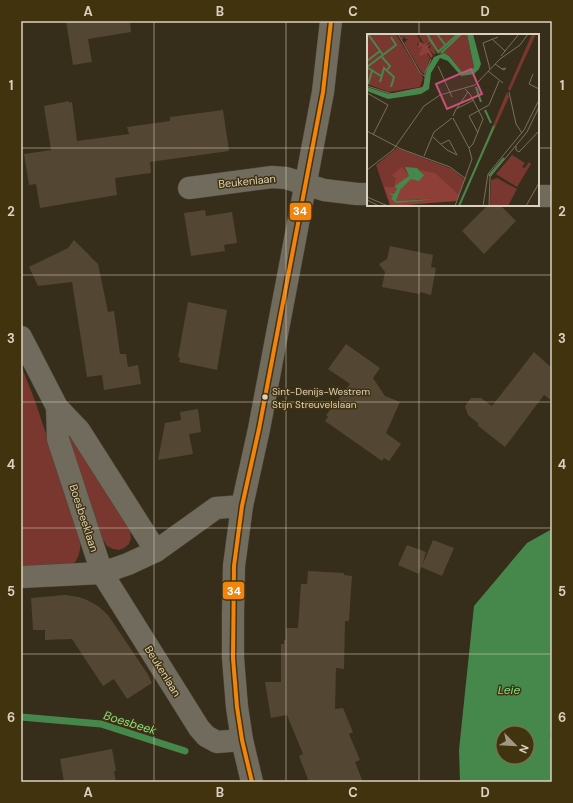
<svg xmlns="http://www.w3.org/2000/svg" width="573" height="803" font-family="'DM Sans',sans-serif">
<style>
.green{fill:#79372f}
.water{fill:#46884b;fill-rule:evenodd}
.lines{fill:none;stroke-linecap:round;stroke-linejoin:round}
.stream{stroke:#46884b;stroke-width:7}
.building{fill:#534632}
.street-casing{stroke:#4e4839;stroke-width:23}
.secondary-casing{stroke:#4e4839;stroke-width:23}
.street{stroke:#716b5d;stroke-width:22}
.secondary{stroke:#716b5d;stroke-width:22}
.bus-1-casing{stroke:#42330f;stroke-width:7}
.bus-1{stroke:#f1840d;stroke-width:4}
.grid{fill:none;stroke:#dad1be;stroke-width:1;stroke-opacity:0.55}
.bus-dot{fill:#dad1be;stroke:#42330f;stroke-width:1.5}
.labels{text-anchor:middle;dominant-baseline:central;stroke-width:3;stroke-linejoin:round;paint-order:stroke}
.bus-label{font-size:10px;fill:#dad1be;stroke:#42330f;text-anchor:start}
.street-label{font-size:11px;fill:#dad1be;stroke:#42330f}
.water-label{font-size:12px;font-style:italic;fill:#7fdf89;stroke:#42330f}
.inset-river{fill:none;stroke:#46884b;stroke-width:2}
.inset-road{fill:none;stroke:#786f5c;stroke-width:1}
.view{fill:#c95079;fill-opacity:0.15;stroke:#c95079;stroke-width:2}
.inset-edge{fill:none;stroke:#dad1be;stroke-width:2}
.line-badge{stroke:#42330f;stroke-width:1.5}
.badge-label{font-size:11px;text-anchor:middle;font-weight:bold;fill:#fff}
.neatline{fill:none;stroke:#dad1be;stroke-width:1.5}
.grid-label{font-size:13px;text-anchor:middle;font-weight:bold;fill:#dad1be}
</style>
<rect width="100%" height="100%" fill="#362e1b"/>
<g class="green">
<path d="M21,365L35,401L80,534C81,544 81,558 72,565L21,569Z"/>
<path d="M74,436L117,507L130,531L131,538L129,544L124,548L119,550L113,549L107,546L98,531L67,440Z"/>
</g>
<path class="water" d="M552,529V725L550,736L552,741V782H460L459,750L474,606L527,543ZM503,733H527V757H503Z"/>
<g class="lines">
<path class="stream" d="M21,717L101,724L185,751"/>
</g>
<g class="building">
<path d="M66,21H130L131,32L88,39L92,62L73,65Z"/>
<path d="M69,101V103L72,102L77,141L129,134L127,127L170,121V117L223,110L229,151L150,162L151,173L115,178L117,195L40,208L36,184L29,185L24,154L51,150L44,106Z"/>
<path d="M488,205H500L516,221L484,254L462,231Z"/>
<path d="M205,210L206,216L232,212L237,243L224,245L225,251L191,256L184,213Z"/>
<path d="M74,240L98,264L108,312L114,311L120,354H126L128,367L138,365L141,384L104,390L102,375L87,377L72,282L38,286L29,267L68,248Z"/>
<path d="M390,246L433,255L431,267L436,268L431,295L420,292L419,294L382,287L385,272L379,264L387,259Z"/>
<path d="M188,302L227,310L217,370L179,362L180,358L178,357Z"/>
<path d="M346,344L380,368L373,378L385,396L400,402L386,433L401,444L389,461L384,458L382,461L325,421L328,417L326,415L350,384L328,369Z"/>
<path d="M534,352L552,368V401L544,395L505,447L477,425L479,424L468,415L465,406L471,398H481L492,406Z"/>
<path d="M198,409L201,432L189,434L193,454L158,460L165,423L181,420L180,412Z"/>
<path d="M433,540L454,548L442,576L421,567L419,574L398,565L407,545L426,552L422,566Z"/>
<path d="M308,571L344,573V575L352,576L349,621H345L344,669L336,668L335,709L343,708L353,732L349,734L360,760L355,762L363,782H309L299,756L303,754L287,715L271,718L265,682H281V644H284V640H286V628H298L301,584H307Z"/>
<path d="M65,595L79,597L87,600L98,606L108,615L147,673L152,683L127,699L114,679L103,686L72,639L45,640V630H33L31,598Z"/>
<path d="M112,749L116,771H114L116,782H64L60,759Z"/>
</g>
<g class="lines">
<defs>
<g id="street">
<path d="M189,188L272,177L286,178L324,190L357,194H368"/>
<path d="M538,196H552"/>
<path d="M21,337L57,407L79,430L156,551"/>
<path d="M57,407L58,439L102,573L199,728L206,736L217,742L242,740"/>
<path d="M21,577L102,573L128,564L156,551L216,508L242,506"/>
</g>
<path id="secondary" d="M252,782L242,740L237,707L233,658V614L234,566L242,506L259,429L323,92L331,21"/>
</defs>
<use href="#street" class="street-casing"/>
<use href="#secondary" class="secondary-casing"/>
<use href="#street" class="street"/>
<use href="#secondary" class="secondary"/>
<defs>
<path id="bus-1" d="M252,782L242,740L237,707L233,658L234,566L242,506L259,429L323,92L331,21"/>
</defs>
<use href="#bus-1" class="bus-1-casing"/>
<use href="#bus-1" class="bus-1"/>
</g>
<path class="grid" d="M154,21V782M286,21V782M419,21V35M21,148H368M538,148H552M419,205V782M21,275H552M21,402H552M21,528H552M21,654H552"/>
<circle class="bus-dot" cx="265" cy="397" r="3.5"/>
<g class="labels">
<g class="bus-label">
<text x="272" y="391">Sint-Denijs-Westrem<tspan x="272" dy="13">Stijn Streuvelslaan</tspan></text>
</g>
<g class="street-label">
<text transform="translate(247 181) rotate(-6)">Beukenlaan</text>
<text transform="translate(84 518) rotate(72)">Boesbeeklaan</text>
<text transform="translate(163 671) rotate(58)">Beukenlaan</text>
</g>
<g class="water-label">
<text x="509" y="690">Leie</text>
<text transform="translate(130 723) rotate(17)">Boesbeek</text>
</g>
</g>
<g transform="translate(367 34)">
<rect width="172" height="172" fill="#362e1b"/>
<path d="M29,0L56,44L53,53L22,58L0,50V1ZM32,0H49L53,6L50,11L55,14L52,21L54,23L60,19L63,24L58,39H55L37,9L41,5H38V2L35,6ZM51,0H100L107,33L95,38L82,22L77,19L71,20L67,14L69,19L67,21L62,15L64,11L60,10L64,9L68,12L62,5L57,10ZM165,0H169L143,57L141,55ZM140,58L142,63L92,172ZM30,114L85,135L98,146L89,167L23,172L9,131ZM145,121L158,129L155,133L158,134L162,128L164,130L150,153L129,140ZM130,144L150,155L141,172H123L124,146Z" fill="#79372f"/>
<path d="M61,1L68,13L62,8L59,11L64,10L61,13L66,22L64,24L61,19L53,23L52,20L55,13L51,14L52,7L57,10L61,7ZM35,133L42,142L31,152H29V158L24,160L26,163L24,165L28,169L69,164L29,167L33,156L44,145H54L56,139L53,136L68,139L92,161L89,167L24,172L17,153H27L29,145L25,141Z" fill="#8e3f38"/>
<path d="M100,0H106L114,30L112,35L107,40L94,42L81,27L73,24L64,39L62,55L54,60L21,65L0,57V53L22,60L56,53L60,35L67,23L77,19L82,22L95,38L102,37L107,33ZM38,133L50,134L57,141L52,147L44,145L33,156L29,167L69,165L29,169L24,165L26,162L22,159L27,160L30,155L28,152L42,142Z" fill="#46884b"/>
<path class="inset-river" d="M1,0L16,21M60,0L71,18L91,0M70,0L79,12M74,19L94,0M15,23L23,32L20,36M0,27L13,17M0,33L29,11L24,3M1,34L14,42M13,48L17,34L27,43L24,53M1,50L5,37M109,53L114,68M118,76L124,89M122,142L137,124M92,172L127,92"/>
<path class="inset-road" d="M31,0L54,40L58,42M125,5L138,17M134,22L152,0M128,30L135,35L137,36L139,34L135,35M71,32L85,63M123,35L116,9L131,3M121,37L136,49M166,40L162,50L172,55M0,52L25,60L55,54L58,50V39L64,25M98,55L103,60L116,85L106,110L102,114M142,58L149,90L155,99M0,59L21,71L6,101M90,74L101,58M86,82L89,75L107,66M86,84L102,114L105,125L88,172M0,97L34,115L83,133L99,145M111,99L102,82L122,71L132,47M66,103L80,116L90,121L82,106L74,110M149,112V116L152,118L172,97M57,122L67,98L85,84M0,136L26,116L57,72L73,61L108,51L133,25L153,11L161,0M0,163L21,172M0,166L12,172M116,172L121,140L157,96L172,66M122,172L123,143L160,98L172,73M159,172L172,149"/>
<path class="view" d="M104,35L115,60L80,75L69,50Z"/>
<rect width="172" height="172" class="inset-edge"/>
</g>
<g class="line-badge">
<rect x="289" y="202" width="23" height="19" rx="4" fill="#f1840d"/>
<rect x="222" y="581" width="23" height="19" rx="4" fill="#f1840d"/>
</g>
<g class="badge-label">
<text x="300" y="215">34</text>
<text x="234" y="595">34</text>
</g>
<rect width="573" height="803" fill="none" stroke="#42330f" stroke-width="44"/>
<g transform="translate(515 745) rotate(114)"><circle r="19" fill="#42330f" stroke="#7f7255"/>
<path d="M0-3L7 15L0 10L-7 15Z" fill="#a19885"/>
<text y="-6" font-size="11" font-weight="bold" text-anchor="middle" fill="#dad1be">N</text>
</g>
<rect x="22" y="22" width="529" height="759" class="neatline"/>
<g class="grid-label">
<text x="88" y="16">A</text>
<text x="220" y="16">B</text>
<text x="353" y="16">C</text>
<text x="485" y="16">D</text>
<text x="11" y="90">1</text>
<text x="562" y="90">1</text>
<text x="11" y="216">2</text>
<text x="562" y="216">2</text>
<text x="11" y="343">3</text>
<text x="562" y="343">3</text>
<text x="11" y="469">4</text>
<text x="562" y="469">4</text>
<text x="11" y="596">5</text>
<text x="562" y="596">5</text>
<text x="11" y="722">6</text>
<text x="562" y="722">6</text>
<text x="88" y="797">A</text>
<text x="220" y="797">B</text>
<text x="353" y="797">C</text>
<text x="485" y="797">D</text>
</g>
</svg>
